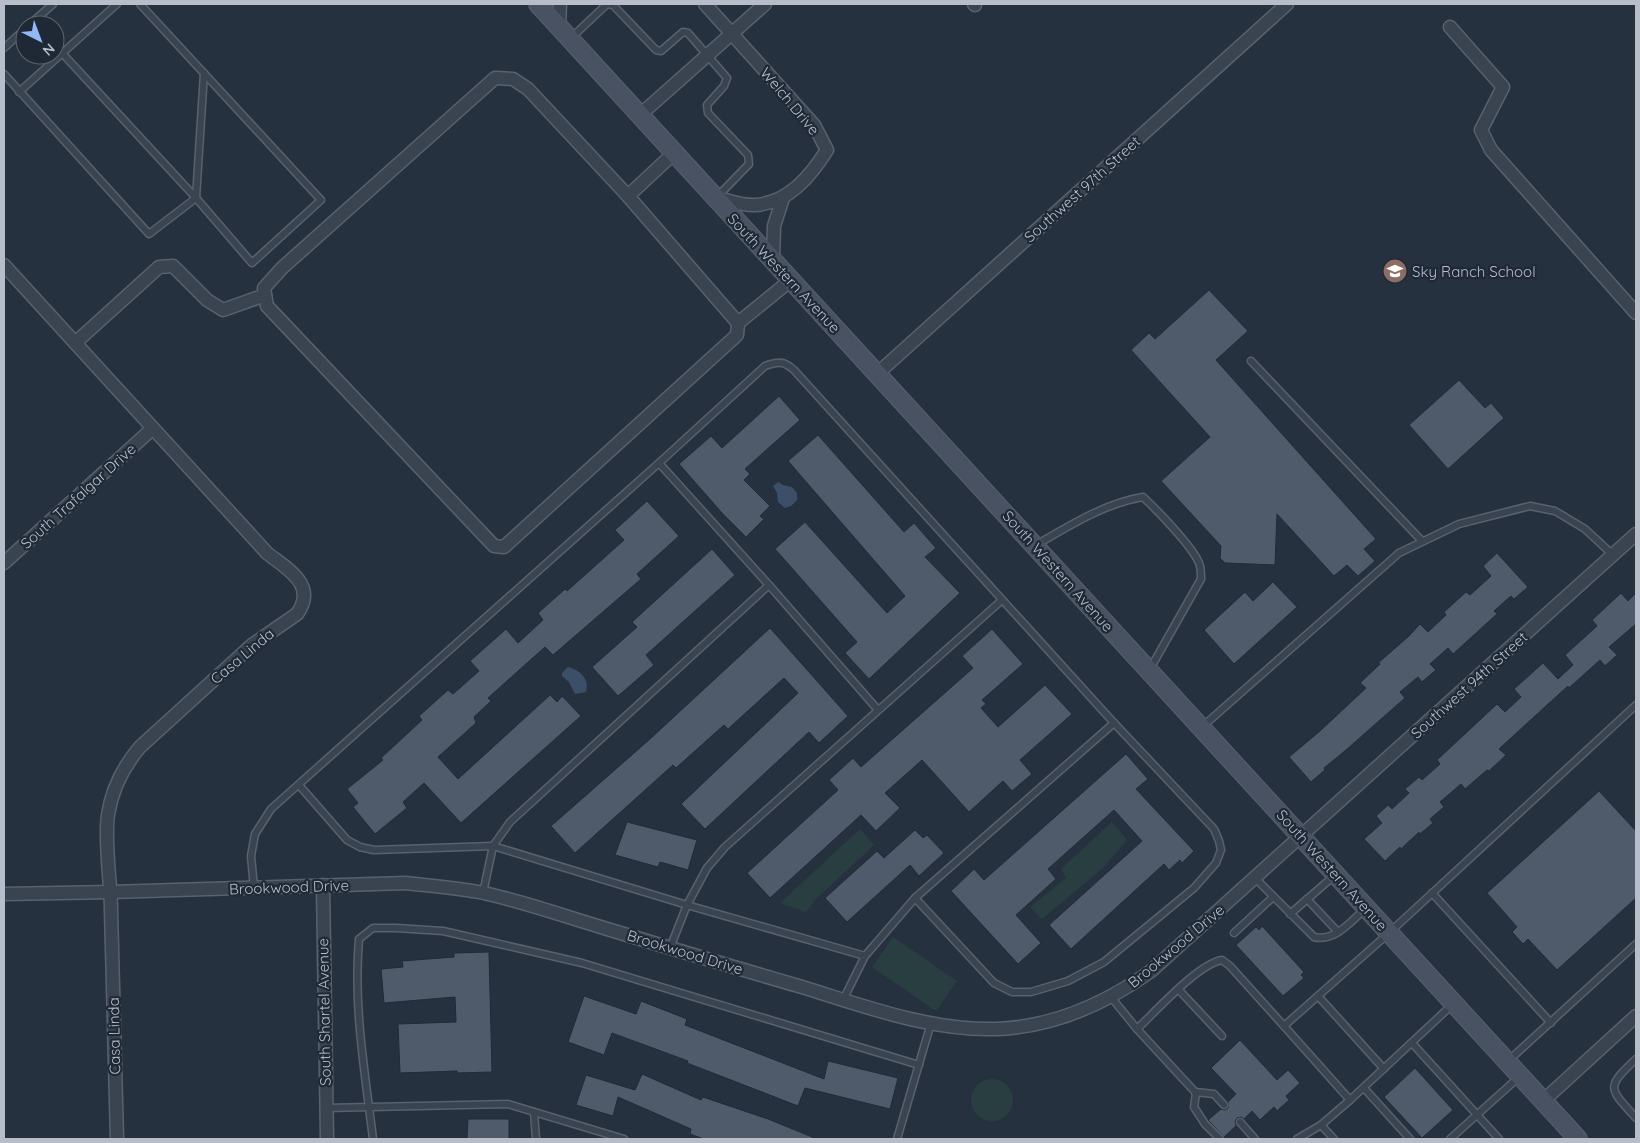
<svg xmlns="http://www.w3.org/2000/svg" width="1640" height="1143" font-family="Quicksand,sans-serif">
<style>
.green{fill:#283e41}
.water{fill:#3c4f68}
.building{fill:#4f5a6b;stroke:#212a37}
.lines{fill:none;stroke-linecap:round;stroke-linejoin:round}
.lane-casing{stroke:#58616d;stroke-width:9}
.street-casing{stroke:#58616d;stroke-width:15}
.secondary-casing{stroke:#58616d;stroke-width:20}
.lane{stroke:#3a4350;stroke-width:6}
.street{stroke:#3a4350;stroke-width:12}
.secondary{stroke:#485262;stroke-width:18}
.labels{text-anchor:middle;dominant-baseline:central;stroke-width:4.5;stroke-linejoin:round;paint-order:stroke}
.street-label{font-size:15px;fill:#b7beca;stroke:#1f2835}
.poi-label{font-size:15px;fill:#b7beca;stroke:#1f2835;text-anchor:start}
</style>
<rect width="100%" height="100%" fill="#263140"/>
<g class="green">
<path d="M1112,822L1127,840L1104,867L1042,919L1030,907L1066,878L1061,869Z"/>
<path d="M860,829L874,845L816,899L806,912L780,903Z"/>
<path d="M893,937L957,981L936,1011L872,967Z"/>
<circle cx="992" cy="1100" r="21"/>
</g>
<g class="water">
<path d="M778,482L783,485L792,487L797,493V500L791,506L785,508L778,502L777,493L773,486Z"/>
<path d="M568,667C580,670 590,679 586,692L575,694L569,682L562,676V673Z"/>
</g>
<g class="building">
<path d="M1209,290L1248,331L1216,360L1376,539L1364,549L1375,561L1358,576L1347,565L1334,576L1277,514L1275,565L1225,563L1220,558L1221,546L1161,481L1210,437L1131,350L1149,333L1155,339Z"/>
<path d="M1459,380L1485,408L1491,403L1504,418L1448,469L1409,425Z"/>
<path d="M779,396L800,420L745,469L750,474L744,480L770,506L760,516L764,519L746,537L722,513L679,464L711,436L722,448Z"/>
<path d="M818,435L904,532L914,523L936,548L925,557L960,593L869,679L845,653L857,642L775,549L805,522L887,613L905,596L788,461Z"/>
<path d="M647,501L679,536L637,574L641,579L553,655L545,647L488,698L491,701L474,717L476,723L438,757L458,779L550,695L557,702L562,696L581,716L461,823L424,783L403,802L407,808L375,834L353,807L358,803L347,789L383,760L381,758L422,720L419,716L448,690L453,694L479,671L470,661L506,629L518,643L543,620L538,613L565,589L567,591L624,540L615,530Z"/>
<path d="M712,549L735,575L646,655L654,665L618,696L592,667L637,627L632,622Z"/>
<path d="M1497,553L1528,587L1514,599L1511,596L1494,611L1497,614L1453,654L1448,648L1430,664L1436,670L1422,682L1418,677L1400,692L1405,698L1346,750L1324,768L1325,770L1311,782L1289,757L1320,731L1366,688L1360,683L1380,664L1378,663L1409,636L1420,624L1428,632L1446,615L1444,612L1466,592L1470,595L1491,576L1483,566Z"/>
<path d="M1273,582L1297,607L1234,664L1204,630L1245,592L1253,601Z"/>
<path d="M1621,593L1628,601L1636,593V624L1609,647L1617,655L1605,666L1600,660L1569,688L1568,686L1535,716L1499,749L1506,755L1489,771L1487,770L1465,789L1461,784L1440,802L1444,807L1430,819L1433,823L1420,834L1419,832L1401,849L1400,847L1385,861L1364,839L1382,823L1376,816L1388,805L1392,809L1409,793L1405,789L1419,777L1422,780L1440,764L1437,760L1497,704L1505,712L1521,697L1514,689L1543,663L1558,679L1573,665L1565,655L1597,626L1592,620Z"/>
<path d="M770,628L848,716L819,743L809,732L705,829L681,804L798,693L784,678L728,729L724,725L676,768L673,765L575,853L551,826L650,739Z"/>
<path d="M992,629L1023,664L982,700L986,704L981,708L998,727L1045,685L1072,714L1020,760L1032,774L1012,791L1003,781L969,812L922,760L885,793L900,808L876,831L861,815L770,898L747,873L838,790L829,780L853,758L861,767L973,668L962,656Z"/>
<path d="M1126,754L1148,779L1136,789L1194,851L1182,863L1180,860L1169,870L1164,864L1071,949L1049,925L1142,841L1114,810L1048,869L1056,879L1016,915L1041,943L1018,964L951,891L974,869L984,880Z"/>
<path d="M1599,791L1636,831V898L1557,970L1528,939L1523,944L1512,932L1517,927L1487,893Z"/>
<path d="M627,822L697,840L688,870L660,862L658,867L615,855Z"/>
<path d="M915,830L923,838L927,835L944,853L919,876L910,865L847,922L825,898L877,851L884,858Z"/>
<path d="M1262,926L1304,972L1301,975L1304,978L1283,996L1236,945L1256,927L1259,930Z"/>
<path d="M489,952L492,1072L457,1073V1071L400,1073L398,1024L456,1022L455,997L384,1003L381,969L403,967L402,961L454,957V953Z"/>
<path d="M584,996L636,1014L641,1001L687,1019L685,1025L824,1079L828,1061L898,1078L890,1109L805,1088L798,1106L687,1063L688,1061L612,1033L604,1055L568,1042Z"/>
<path d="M1240,1040L1277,1080L1288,1070L1300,1083L1286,1096L1289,1100L1277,1111L1274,1107L1260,1120L1252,1111L1244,1119L1241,1117L1237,1118L1235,1121L1236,1126L1224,1137L1208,1120L1221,1109L1225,1110L1228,1108V1102L1236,1094L1211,1068Z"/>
<path d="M1415,1068L1453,1110L1422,1138L1384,1097Z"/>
<path d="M642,1074L701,1100L703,1097L768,1119L817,1139H704L690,1134L691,1129L618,1097L613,1116L576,1105L586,1075L635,1090Z"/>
<path d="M468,1119H509V1139H467Z"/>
</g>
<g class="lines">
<defs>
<g id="lane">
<path d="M29,25L53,4"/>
<path d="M570,39L607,4L613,5L656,50L661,51L683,32L688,33L727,78L724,86L707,105L708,113L748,155L749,164L717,197"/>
<path d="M4,48L25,29"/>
<path d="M62,53L196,198"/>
<path d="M4,74L149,234L196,198L252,263L321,200L140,4"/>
<path d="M19,92L117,4"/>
<path d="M196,198L204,73"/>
<path d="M1251,361L1422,541"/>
<path d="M659,463L769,585L878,710"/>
<path d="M1036,545C1069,526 1105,503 1143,497C1157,510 1192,546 1199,563C1201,567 1201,574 1201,579L1150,669"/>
<path d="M1202,727L1399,553L1459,524L1530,506L1555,511L1585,529L1613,555"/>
<path d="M299,785L347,840L360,847L374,850L493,846L687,905L865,956"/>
<path d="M1255,878L1314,937C1335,942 1351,921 1365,909"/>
<path d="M254,888L251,856L255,834L271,809L659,463L765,366C778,361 784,361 794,370L1114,723L1214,829L1219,841L1221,850L1216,863L1194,888L1104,962L1068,981L1031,992H1012L994,983L915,898"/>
<path d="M483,893L493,846L510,822L769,585"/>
<path d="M1432,893L1551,1023"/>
<path d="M1307,899L1338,932"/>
<path d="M1290,914L1335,875"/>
<path d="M1234,933L1273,897"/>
<path d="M670,948L687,905L707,868L725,847L1002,600"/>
<path d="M1179,990L1222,1036"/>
<path d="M1318,996L1384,1069"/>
<path d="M1111,997L1137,1029L1196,1093L1194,1107L1205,1124L1220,1139"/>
<path d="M843,1000L865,956L915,898L1114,723"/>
<path d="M1137,1029C1156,1011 1198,964 1222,960L1230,966L1284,1026"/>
<path d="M1412,1043L1499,1139"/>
<path d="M1636,1059C1605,1088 1609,1088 1636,1118"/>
<path d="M1508,1061L1636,944"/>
<path d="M1364,1088L1410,1139"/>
<path d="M1195,1092L1214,1094L1224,1105"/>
<path d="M1350,1100L1284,1026L1389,933L1636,705"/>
<path d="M326,1108L508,1104L624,1139"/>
<path d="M534,1112L536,1139"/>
<path d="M1240,1122L1255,1139"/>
<path d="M373,1139C365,1073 353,1005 359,939L373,928H396L443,931L582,963L919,1065"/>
<path d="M897,1139L931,1023"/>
<path d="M1297,1139L1321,1125"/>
<path d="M1334,1139L1321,1125L1350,1100L1453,1004"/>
<path d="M1450,1139L1519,1077"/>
</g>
<g id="street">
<path d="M705,4L814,125L827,150C810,177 788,203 755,205C743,206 728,200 716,198"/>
<path d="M974,4L975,5"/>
<path d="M559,27L560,4"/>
<path d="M1450,27L1503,87L1481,130L1491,150L1636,313"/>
<path d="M495,78L513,79L528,89L628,196L738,323L737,335L504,547L494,546L267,306L264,288L282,268Z"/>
<path d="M640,115L765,4"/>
<path d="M628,196L674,153"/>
<path d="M773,261L774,226L783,198"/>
<path d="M4,265L267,553C287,569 318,585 297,614L252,645L140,747C123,767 112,788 108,815C104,843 111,881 111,910C113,987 115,1063 117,1139"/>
<path d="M738,323L791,280"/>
<path d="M75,343L159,267L173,266L207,300L223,310L265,295"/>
<path d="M877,374L1287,4"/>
<path d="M4,563L152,429"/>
<path d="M323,885L327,1139"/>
<path d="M4,894L111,892L406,883C432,886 458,888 484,893C524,902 564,916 604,928C670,948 736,968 802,987C864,1006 930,1031 996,1029C1053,1027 1105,1004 1151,971L1636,534"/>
<path d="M1543,1101L1636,1016"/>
</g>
<path id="secondary" d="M538,4L1578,1139"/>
</defs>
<use href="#lane" class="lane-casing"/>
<use href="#street" class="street-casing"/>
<use href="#secondary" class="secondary-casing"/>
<use href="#lane" class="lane"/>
<use href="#street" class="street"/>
<use href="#secondary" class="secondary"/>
</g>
<defs>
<symbol id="school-disc" viewBox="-11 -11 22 22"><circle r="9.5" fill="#8d6e63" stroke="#1f2835"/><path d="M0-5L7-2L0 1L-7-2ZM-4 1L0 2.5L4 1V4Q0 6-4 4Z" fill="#fff"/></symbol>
</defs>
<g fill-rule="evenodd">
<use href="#school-disc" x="1381" y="257" width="28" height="28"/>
</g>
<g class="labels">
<g class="street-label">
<text transform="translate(790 101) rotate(50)">Welch Drive</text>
<text transform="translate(1082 189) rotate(-42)">Southwest 97th Street</text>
<text transform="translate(784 273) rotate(47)">South Western Avenue</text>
<text transform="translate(78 496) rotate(-42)">South Trafalgar Drive</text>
<text transform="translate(1058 571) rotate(48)">South Western Avenue</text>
<text transform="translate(242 656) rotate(-40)">Casa Linda</text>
<text transform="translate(1469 685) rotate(-42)">Southwest 94th Street</text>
<text transform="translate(1332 870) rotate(48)">South Western Avenue</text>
<text transform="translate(289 887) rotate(-2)">Brookwood Drive</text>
<text transform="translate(1176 946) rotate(-40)">Brookwood Drive</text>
<text transform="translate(685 952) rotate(17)">Brookwood Drive</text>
<text transform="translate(324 1012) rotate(-91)">South Shartel Avenue</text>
<text transform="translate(114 1036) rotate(-91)">Casa Linda</text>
</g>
<g class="poi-label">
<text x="1412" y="271">Sky Ranch School</text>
</g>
</g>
<rect width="1640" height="1143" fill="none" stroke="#b7beca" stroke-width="10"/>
<g transform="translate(40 40) rotate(138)"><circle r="24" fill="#1f2835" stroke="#5c6471"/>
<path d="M0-4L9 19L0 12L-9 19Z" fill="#90b9f6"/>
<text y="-8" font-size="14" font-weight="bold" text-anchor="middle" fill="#b7beca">N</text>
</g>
</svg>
